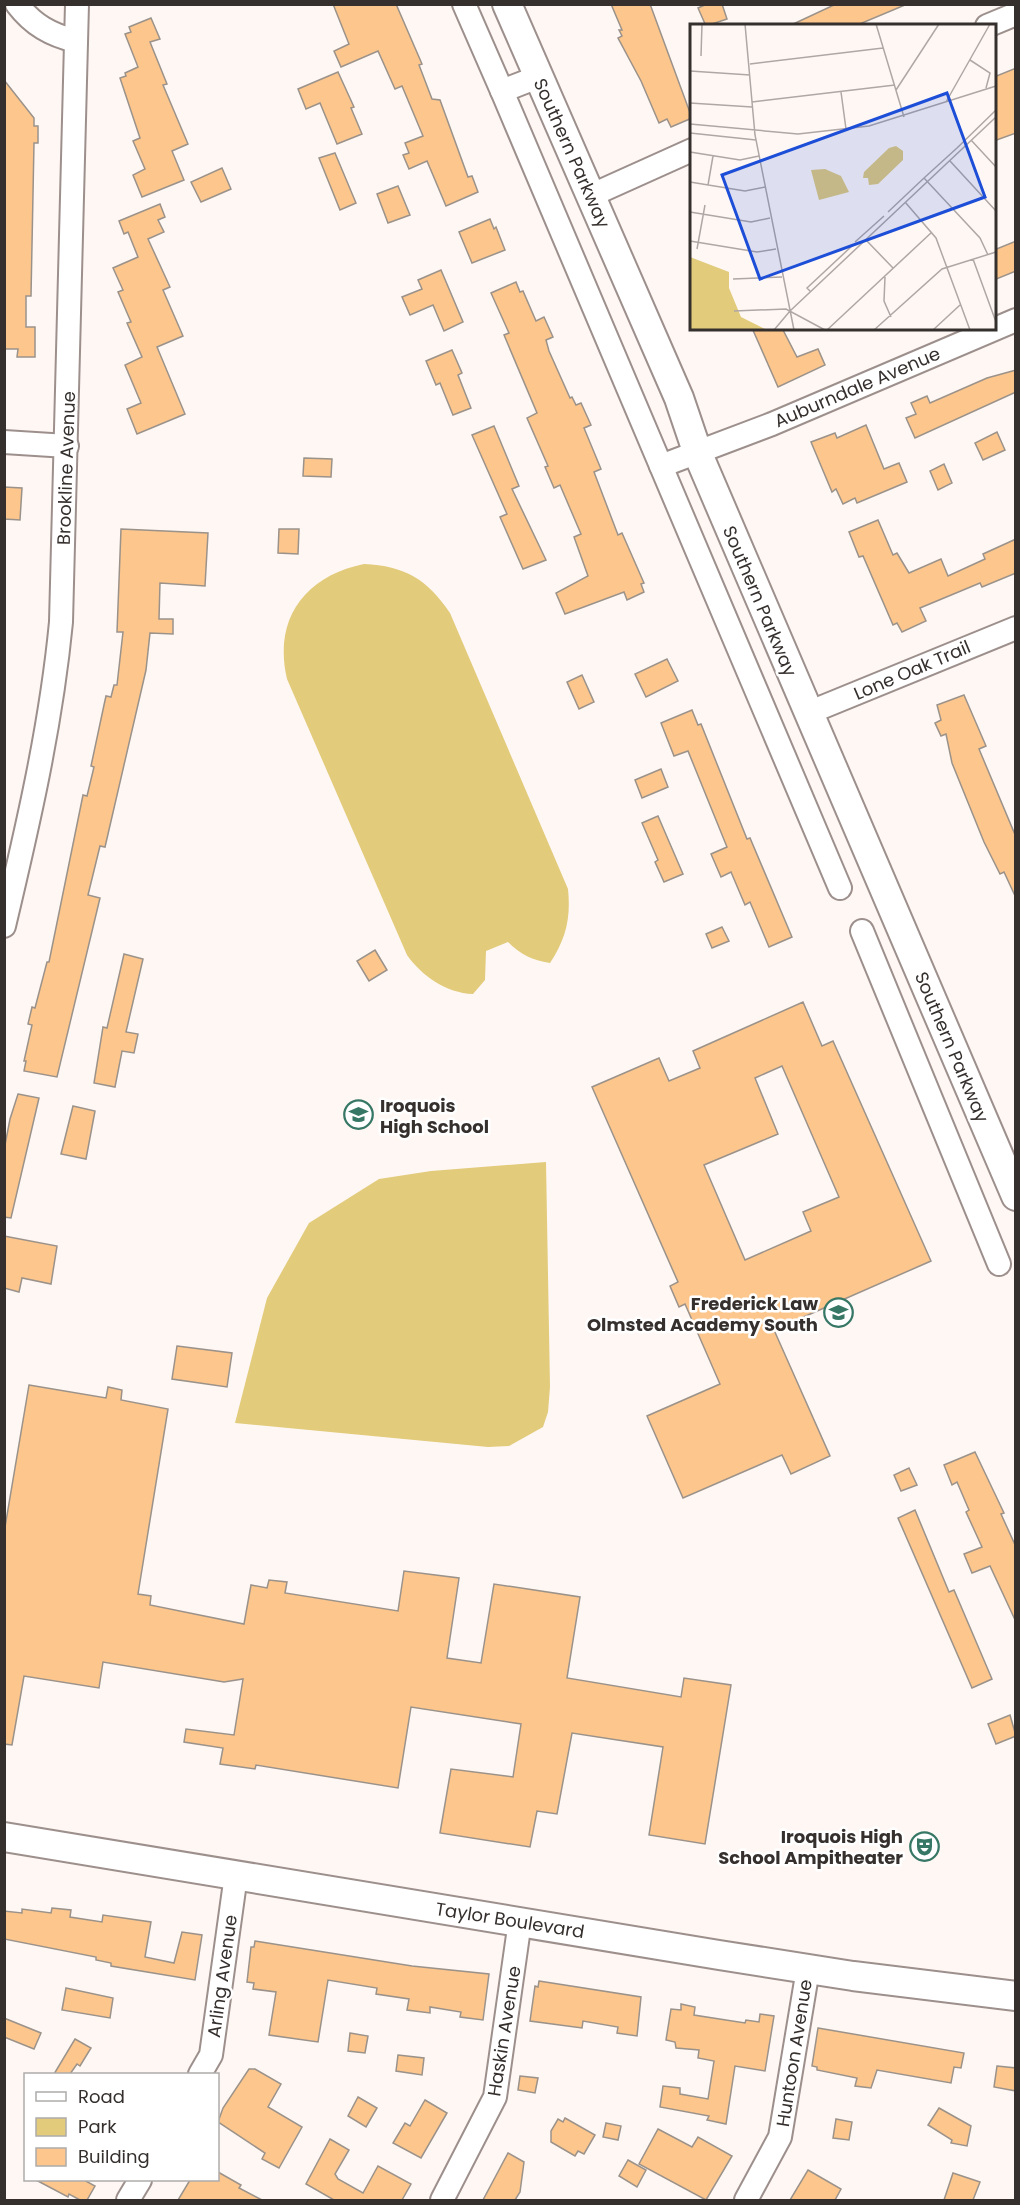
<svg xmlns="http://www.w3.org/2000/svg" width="1020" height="2205" font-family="Poppins,sans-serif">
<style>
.green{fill:#e2cb7b}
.building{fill:#fcc68d;stroke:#9b928a;stroke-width:1.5;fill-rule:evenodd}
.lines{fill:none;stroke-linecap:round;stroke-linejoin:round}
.minor-casing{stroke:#9d908c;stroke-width:26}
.major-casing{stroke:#9d908c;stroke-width:32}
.minor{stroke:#fff;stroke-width:22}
.major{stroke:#fff;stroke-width:28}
.labels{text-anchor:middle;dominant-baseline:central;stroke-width:5;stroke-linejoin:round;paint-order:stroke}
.street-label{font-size:18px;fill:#35302e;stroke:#fff}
.poi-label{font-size:18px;font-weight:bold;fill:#35302e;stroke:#fff;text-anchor:end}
.inset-road{fill:none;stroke:#aea7a5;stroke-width:1.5}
.view{fill:#1d4ed8;fill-opacity:0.15;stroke:#1d4ed8;stroke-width:3}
.inset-edge{fill:none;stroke:#35302e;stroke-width:3}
</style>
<rect width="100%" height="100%" fill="#fff7f4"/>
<g class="green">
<path d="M364,564C405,566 427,579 450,613L568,889C571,918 566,939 550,963C532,960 521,955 508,942L486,951L485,980L473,994C446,993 422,976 407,955L287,679C273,619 305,576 364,564Z"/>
<path d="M546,1162L550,1387L548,1412L543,1427L509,1446L488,1447L235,1423L267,1298L309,1223L379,1179L431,1171Z"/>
</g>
<g class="building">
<path d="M333,4H396L422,64L419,65L432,99L440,100L468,177L472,176L478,192L446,206L427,161L409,169L403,155L409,153L405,143L423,136L402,86L395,89L378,51L341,67L334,51L349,44Z"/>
<path d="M611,4H650L692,118L671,127L667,119L659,123L641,81L618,38L622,36L619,30H622Z"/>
<path d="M707,4H722L727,19L706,26L698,8Z"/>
<path d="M836,4H905V5L855,26H789Z"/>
<path d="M151,18L160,39L150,42L167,84L163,85L188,144L172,151L184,180L142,197L133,175L145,169L133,141L140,138L120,78L126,76L125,73L138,67L125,34L131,32L129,27Z"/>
<path d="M1016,68V133L994,141V77Z"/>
<path d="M338,72L354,107L351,108L362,134L337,144L320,103L306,109L298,89Z"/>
<path d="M4,80L34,118V126H38V143H34L31,296H26V327H35V357H17L18,349H4Z"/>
<path d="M335,153L356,203L340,210L319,158Z"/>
<path d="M222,168L231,189L201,202L191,182Z"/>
<path d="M398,186L410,215L388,223L377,194Z"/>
<path d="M160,204L165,217L158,220L164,232L148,239L170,287L163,290L183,336L157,347L185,414L137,434L127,409L141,403L125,365L142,357L127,323L131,322L118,292L123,290L113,268L138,257L128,232L124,234L119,221Z"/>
<path d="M490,219L494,229L496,227L505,250L472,263L459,232Z"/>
<path d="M1016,241V271L994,280V250Z"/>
<path d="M441,270L463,322L444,331L433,305L410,315L402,297L422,289L418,280Z"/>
<path d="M516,282L520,292L523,291L536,321L544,317L553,337L546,340L549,351L570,398L572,397L576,405L581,403L591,425L584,428L601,469L594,472L618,535L622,533L644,583L641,584L644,592L627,600L624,592L565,614L556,593L588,576L574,537L581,534L560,485L554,488L545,467L548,466L527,418L537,413L504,335L509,333L491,293Z"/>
<path d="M752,328H782L797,357L818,349L825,365L778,387Z"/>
<path d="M452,350L462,373L458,375L471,408L453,415L440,383L436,385L426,361Z"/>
<path d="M1016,370V392L915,438L906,418L916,414L911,403L927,396L930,403L987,378Z"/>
<path d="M866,425L884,469L899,463L907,482L857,503L855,498L843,504L836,489L832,492L811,442L835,433L837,438Z"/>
<path d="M494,426L519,486L512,489L546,560L523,569L500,517L507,514L472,435Z"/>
<path d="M997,432L1005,450L983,460L975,443Z"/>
<path d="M304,458L332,459L331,477L303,476Z"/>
<path d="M944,464L952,483L938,490L930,471Z"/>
<path d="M4,487L22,488L20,520L4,519Z"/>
<path d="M878,520L893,555L897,553L909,573L941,559L948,576L985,559L983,554L1016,539V573L982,587L980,583L920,608L926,621L902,632L897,623L893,625L863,556L859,557L849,532Z"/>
<path d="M121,529L208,533L205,586L160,583L159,619H173V634L150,633L146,670L105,847L100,846L88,895L100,898L57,1077L24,1071L26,1061H24L32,1025L28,1024L32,1007L35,1008L47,962H49L83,795L87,796L94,767L91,766L104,705L106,696L111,697L114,685H117L123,632H117Z"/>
<path d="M279,529H299L298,554L278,553Z"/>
<path d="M667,659L678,681L646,697L635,674Z"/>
<path d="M582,675L594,702L579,709L567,682Z"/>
<path d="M964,695L986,746L979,749L1016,837V898L1004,872L1000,874L984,842L952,763L946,734L941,736L935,723L941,720L937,705Z"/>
<path d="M692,710L698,725L701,724L747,839L750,838L792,937L769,947L750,902L745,905L731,872L721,877L711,854L727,847L688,751L674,756L661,723Z"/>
<path d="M661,769L668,787L642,798L635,780Z"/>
<path d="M658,816L683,874L664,882L655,862L658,860L642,823Z"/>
<path d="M722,927L729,941L712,948L706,934Z"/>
<path d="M375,950L387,970L369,981L357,961Z"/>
<path d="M124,954L143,959L126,1032L138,1034L134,1053L122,1051L115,1087L94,1083L103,1027L107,1028Z"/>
<path d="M803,1002L822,1046L833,1041L931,1261L774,1330L830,1456L791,1474L782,1455L683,1498L647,1416L720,1384L685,1304L679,1307L670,1286L678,1282L592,1087L659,1058L669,1081L700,1068L693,1051ZM782,1066L839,1197L803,1212L811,1231L745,1260L704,1165L778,1134L755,1078Z"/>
<path d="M18,1094L39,1098L11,1218L4,1217V1150L10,1119Z"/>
<path d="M73,1106L95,1111L86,1159L61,1154Z"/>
<path d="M4,1236L57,1246L51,1284L22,1278L19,1292L4,1288Z"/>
<path d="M177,1346L232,1353L227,1387L172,1379Z"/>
<path d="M29,1385L106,1398L108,1387L122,1390L121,1400L168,1409L138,1594L151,1596L150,1605L244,1624L251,1585L267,1588L269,1580L287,1582L285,1593L398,1611L404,1571L459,1578L447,1658L481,1663L494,1584L580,1597L567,1678L681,1697L684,1678L731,1685L705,1844L649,1835L663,1747L572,1733L557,1814L537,1811L530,1847L440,1833L451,1769L513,1777L521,1724L411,1707L398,1788L256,1765L255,1769L220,1764L223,1748L184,1742L186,1729L234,1735L243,1679L224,1682L103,1662L99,1688L24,1676L12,1745L4,1744V1533Z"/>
<path d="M975,1452L1004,1513L1001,1514L1016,1547V1622L990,1566L972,1573L964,1554L982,1547L966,1512L969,1510L957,1482L952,1485L944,1465Z"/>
<path d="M909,1468L917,1485L901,1491L894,1475Z"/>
<path d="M915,1510L949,1592L954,1590L992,1679L972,1688L898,1518Z"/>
<path d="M1010,1715L1016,1736L996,1744L988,1724Z"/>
<path d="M52,1908L71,1910L70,1917L102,1922L103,1915L151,1922L145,1957L174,1963L182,1932L202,1935L195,1980L111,1966V1963L96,1960V1957L4,1939V1911L22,1913V1909L51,1913Z"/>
<path d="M255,1941L412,1966L489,1974L483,2020L460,2017L461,2012L430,2007V2013L407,2010L409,1999L376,1994L377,1988L328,1980L318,2042L269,2035L276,1992L253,1989L254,1983L247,1982L251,1947H254Z"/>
<path d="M539,1981L641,1997L637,2036L617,2033L618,2027L583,2021L582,2028L530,2021L535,1986L538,1987Z"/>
<path d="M66,1988L113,1998L110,2018L62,2010Z"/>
<path d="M681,2004L695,2007L694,2015L745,2023L746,2020L759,2022L760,2014L774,2016L765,2071L735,2066L726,2124L707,2120L709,2116L660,2107L663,2086L680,2088V2094L708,2099L714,2061L698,2058L699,2050L676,2048L675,2042L666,2040L671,2009L681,2010Z"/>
<path d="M4,2018L41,2033L34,2049L4,2037Z"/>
<path d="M818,2028L964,2053L961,2068L954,2067L951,2083L877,2070L871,2088L855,2086L857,2078L817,2070V2067L812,2066Z"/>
<path d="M350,2033L368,2036L365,2053L348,2051Z"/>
<path d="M75,2039L91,2048L80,2066L77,2064L70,2074H54Z"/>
<path d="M398,2055L424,2058L422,2075L396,2071Z"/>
<path d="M997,2066L1016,2068V2091L994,2087Z"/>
<path d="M249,2069H255L281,2084L268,2107L302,2127L279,2168L262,2159L265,2153L218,2122L223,2108Z"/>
<path d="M520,2076L538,2078L535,2093L518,2090Z"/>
<path d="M358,2097L377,2108L366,2127L348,2116Z"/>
<path d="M425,2100L447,2113L421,2158L393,2143L405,2123L410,2126Z"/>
<path d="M939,2108L971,2126L967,2146L951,2143L952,2140L928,2125Z"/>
<path d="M565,2118L595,2135L584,2154L578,2151L575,2156L551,2142V2131L558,2119L563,2122Z"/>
<path d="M836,2119L852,2122L849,2140L833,2138Z"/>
<path d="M606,2123L621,2126L618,2140L603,2137Z"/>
<path d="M658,2129L692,2147L698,2137L732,2156L706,2200L639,2164Z"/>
<path d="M330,2139L349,2150L335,2174L338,2179L363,2193L378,2166L411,2184L402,2200H334L306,2184Z"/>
<path d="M508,2153L524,2162L520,2192L515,2200H483Z"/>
<path d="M628,2160L646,2170L637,2187L619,2176Z"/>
<path d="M808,2170L841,2189L835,2200H790Z"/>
<path d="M218,2172L241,2185L239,2188L262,2200H178L190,2180H218Z"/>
<path d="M953,2173L980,2182L973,2200H944Z"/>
<path d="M36,2180H84L95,2186L87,2200H80L69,2194L68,2197Z"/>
</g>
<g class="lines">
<defs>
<g id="minor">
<path d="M17,4C33,25 51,35 76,41"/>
<path d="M464,4L502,91"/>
<path d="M987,26L1016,14"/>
<path d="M538,77L502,91L661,466"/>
<path d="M592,195L692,150"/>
<path d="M4,442L67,446"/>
<path d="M808,713L1016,628"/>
<path d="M840,888L661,466L772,424L1016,320"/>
<path d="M4,926C28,825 51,726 61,622L77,4"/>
<path d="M862,931L999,1264"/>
<path d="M200,2074L211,2055L236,1875"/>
<path d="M128,2200L140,2180"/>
<path d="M442,2200L495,2097L520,1921"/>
<path d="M746,2200L780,2137L808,1969"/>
</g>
<g id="major">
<path d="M507,4L679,398L698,454L1016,1196"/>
<path d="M4,1837L719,1955L853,1976L1016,1996"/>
</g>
</defs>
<use href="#minor" class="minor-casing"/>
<use href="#major" class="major-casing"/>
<use href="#minor" class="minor"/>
<use href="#major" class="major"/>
</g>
<defs>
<symbol id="school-ring" viewBox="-11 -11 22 22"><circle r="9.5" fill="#fff" stroke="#377765" stroke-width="1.5"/><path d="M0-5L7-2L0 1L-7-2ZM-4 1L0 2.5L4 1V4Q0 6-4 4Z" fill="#377765"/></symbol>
<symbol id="theatre-ring" viewBox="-11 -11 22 22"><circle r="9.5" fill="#fff" stroke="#377765" stroke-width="1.5"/><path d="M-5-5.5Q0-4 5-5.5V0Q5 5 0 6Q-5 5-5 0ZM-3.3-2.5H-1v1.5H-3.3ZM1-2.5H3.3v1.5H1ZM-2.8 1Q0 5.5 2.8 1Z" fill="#377765"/></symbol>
</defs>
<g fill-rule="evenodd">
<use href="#school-ring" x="342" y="1098" width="33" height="33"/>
<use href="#school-ring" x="822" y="1296" width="33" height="33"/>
<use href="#theatre-ring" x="908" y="1830" width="33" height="33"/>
</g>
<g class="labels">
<g class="street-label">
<text transform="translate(572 153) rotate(66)">Southern Parkway</text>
<text transform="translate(857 387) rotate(-23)">Auburndale Avenue</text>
<text transform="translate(66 468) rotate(-88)">Brookline Avenue</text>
<text transform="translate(760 601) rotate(67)">Southern Parkway</text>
<text transform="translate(912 670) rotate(-23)">Lone Oak Trail</text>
<text transform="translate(952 1047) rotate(67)">Southern Parkway</text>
<text transform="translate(510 1920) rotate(9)">Taylor Boulevard</text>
<text transform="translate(222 1976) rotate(-82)">Arling Avenue</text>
<text transform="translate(504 2031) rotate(-81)">Haskin Avenue</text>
<text transform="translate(794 2053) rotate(-81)">Huntoon Avenue</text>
</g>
<g class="poi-label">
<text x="380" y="1105" text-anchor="start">Iroquois<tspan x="380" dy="21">High School</tspan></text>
<text x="818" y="1303">Frederick Law<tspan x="818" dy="21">Olmsted Academy South</tspan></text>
<text x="903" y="1836">Iroquois High<tspan x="903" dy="21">School Ampitheater</tspan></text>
</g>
</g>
<g transform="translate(690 24)">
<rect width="306" height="306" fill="#fff7f4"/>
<path d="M206,122L213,127V136L188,160L179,161L178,154H173L174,148L199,124ZM135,145L151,152L159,168L129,176L121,146ZM0,233L39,248V264L51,293L77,306H0Z" fill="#e2cb7b"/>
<path class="inset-road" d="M55,0L65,111L104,306M186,0L214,93M11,32L12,0M280,36L300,49L296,64M60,40L193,24M0,47L60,51M206,66L249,0M151,68L156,105M62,78L205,61M256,78L300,0M0,79L62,83M0,100L108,110L179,102L306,62M0,109L66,116M281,116L306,143M267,124L306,86M0,128L50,136L69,132M260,137L306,187M234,154L267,124M0,158L55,167L75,163M18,161L23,132M215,178L246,214L280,306M0,188L61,198L80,194M198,188L234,154L290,214L298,231M176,216L203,244M0,217L67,228L86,225M165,218L194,192M7,225L15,181M283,235L306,298M195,253L194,277L201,293M43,255L92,253M120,267L117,264L163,221M44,287L96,285L135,306M100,287L306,93M84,306L100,287M137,306L242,208M184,306L252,245L306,228M243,306L270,281"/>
<path class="view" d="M257,69L295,173L70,255L32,151Z"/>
<rect width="306" height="306" class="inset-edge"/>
</g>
<rect width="1020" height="2205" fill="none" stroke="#35302e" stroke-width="12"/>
<rect x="24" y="2073" width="195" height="108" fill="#ffffff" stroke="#aeacab" stroke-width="1.5"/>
<rect x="36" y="2092" width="30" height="9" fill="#ffffff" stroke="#aeacab" stroke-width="1.5"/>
<text x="78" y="2103" font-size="18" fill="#35302e">Road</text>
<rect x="36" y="2118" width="30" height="18" fill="#e2cb7b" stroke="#aeacab" stroke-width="1.5"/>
<text x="78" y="2133" font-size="18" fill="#35302e">Park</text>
<rect x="36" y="2148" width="30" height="18" fill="#fcc68d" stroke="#aeacab" stroke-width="1.5"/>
<text x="78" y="2163" font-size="18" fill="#35302e">Building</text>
</svg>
